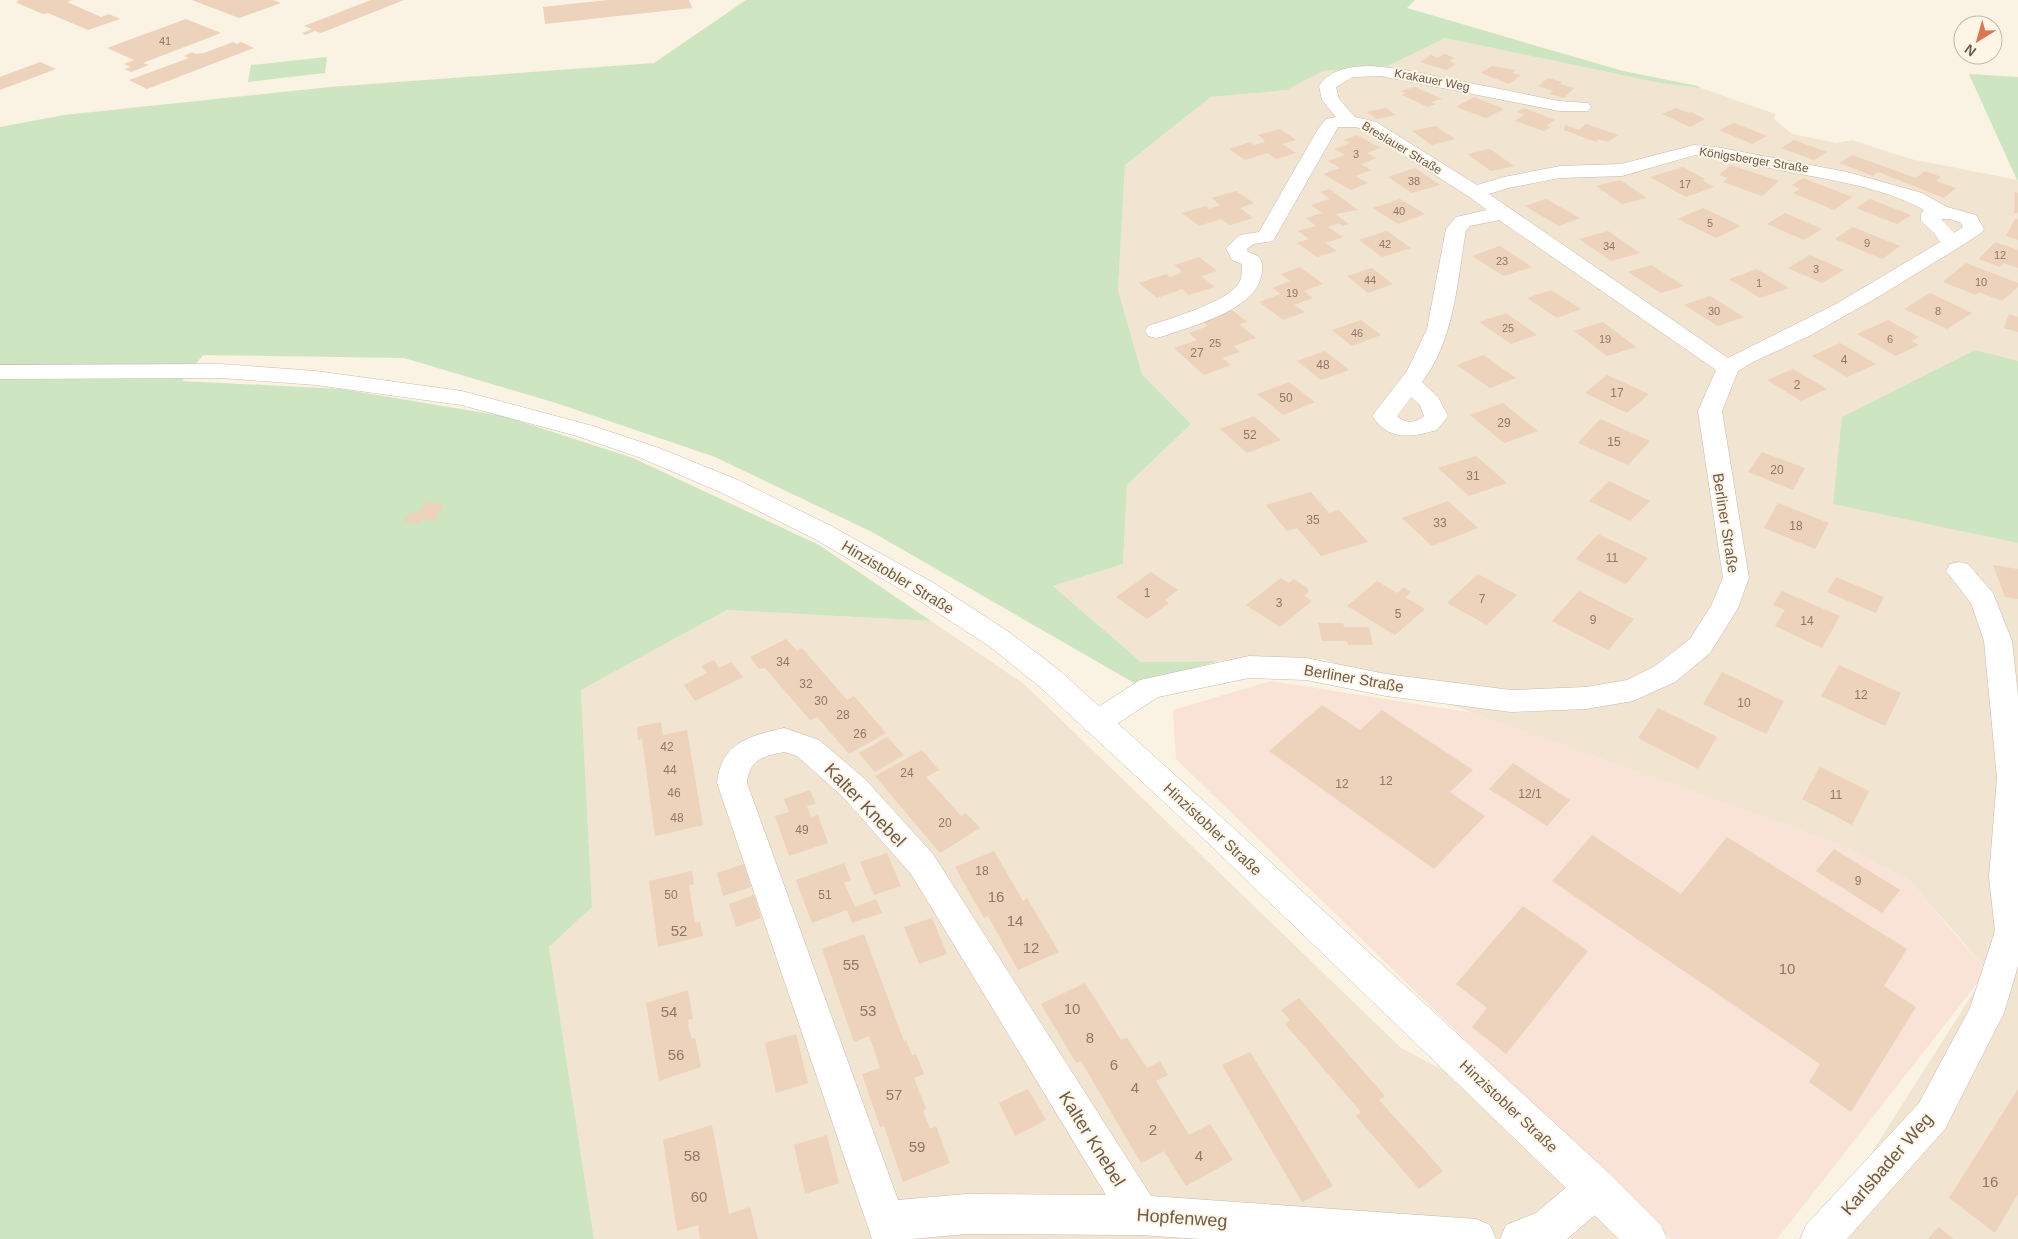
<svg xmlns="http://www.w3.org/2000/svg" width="2018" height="1239" font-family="Arial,sans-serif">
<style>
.residential{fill:#f1e4d1}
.commercial{fill:#f9e3d6}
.green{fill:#cee5c2}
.building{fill:#edd2bc}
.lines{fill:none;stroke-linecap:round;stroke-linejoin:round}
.street-casing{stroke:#c9baaa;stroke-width:1}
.secondary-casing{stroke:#cebcaa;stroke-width:1}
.street{fill:#fff;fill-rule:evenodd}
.secondary{fill:#fff;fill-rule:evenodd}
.labels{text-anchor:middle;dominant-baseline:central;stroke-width:4;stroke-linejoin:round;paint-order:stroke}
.far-number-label{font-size:11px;fill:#8e7867}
.far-street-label{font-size:12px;fill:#6f5a4b;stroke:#fdf6e7}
.number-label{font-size:12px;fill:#8e7867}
.street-label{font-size:15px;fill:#6f5a4b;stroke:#fdf6e7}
.near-number-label{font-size:15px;fill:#8e7867}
.near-street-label{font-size:18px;fill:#6f5a4b;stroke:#fdf6e7}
</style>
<rect width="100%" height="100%" fill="#faf2e2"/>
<g class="residential">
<path d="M1445,38L1660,83L1701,88L1775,114L1774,119L1792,134L1836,143L1852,140L1910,159L2018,180V361L1975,351L1833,503L2018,543V1239H1817L1987,971L1958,936L1907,879L1842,845L1323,659L1141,662L1053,586L1123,564L1127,485L1191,424L1142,374L1118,290L1125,165L1211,97L1287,90L1323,71L1388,66Z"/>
<path d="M727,610L931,621L1024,684L1401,1048L1496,1098L1647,1239H594L549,947L592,907L581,690Z"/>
</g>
<path class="commercial" d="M1271,681L1474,713L1842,845L1907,879L1987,971L1777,1239H1671L1176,759L1173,710Z"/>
<g class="green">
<path d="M746,0H1415L1407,8L1623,71L1698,86L1701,88L1660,83L1445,38L1388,66L1323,71L1287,90L1211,97L1125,165L1118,290L1142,374L1191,424L1127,485L1123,564L1053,586L1141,662L1219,661L1136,684L872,532L715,457L556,403L404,358L203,355L182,381L341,389L503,416L633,458L819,545L931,621L727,610L581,690L592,907L549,947L594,1239H0V127L64,115L330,87L654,63Z"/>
<path d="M327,57L325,73L248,82L251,65Z"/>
<path d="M1969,74L2018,77V180H2017Z"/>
<path d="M1975,350L2018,361V543L1833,504L1842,417Z"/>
</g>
<g class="building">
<path d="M17,0H72L67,2L101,17L109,14L120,19L88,30L48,13L43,14L15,2L19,1Z"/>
<path d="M192,0H273L281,3L239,18Z"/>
<path d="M371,0H404L321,33L315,31L305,35L302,33L312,29L304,26Z"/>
<path d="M608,0H689L692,8L545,24L543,7Z"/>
<path d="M186,19L221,33L143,63L149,65L131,72L124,69L131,67L124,64L134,60L107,48Z"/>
<path d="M233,42L237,44L241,42L254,48L147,89L129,80L189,58L184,56L192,52L196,54L204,53Z"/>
<path d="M1444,54L1455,58L1449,61L1456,64L1446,70L1420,62L1431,55L1438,58Z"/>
<path d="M40,62L56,69L0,90V77Z"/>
<path d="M1492,66L1516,70L1513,73L1521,75L1509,84L1481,73Z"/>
<path d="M1548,78L1562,82L1560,84L1574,88L1564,98L1549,94L1553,91L1538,86Z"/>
<path d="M1415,87L1442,99L1431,102L1436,104L1428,107L1402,95L1406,93L1400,91Z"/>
<path d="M1474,97L1504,109L1486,118L1456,107Z"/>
<path d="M1386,108L1396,115L1377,119L1367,112Z"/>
<path d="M1524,108L1555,120L1546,126L1551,127L1544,131L1515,121L1524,115L1517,112Z"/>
<path d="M1676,108L1689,113L1691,112L1705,119L1690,127L1662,114Z"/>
<path d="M1734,123L1767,136L1752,144L1719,130Z"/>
<path d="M1586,124L1618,135L1608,142L1599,139L1596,142L1564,130L1565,125L1579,130Z"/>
<path d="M1435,126L1455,139L1432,145L1412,131Z"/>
<path d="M1280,129L1296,140L1282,144L1296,153L1276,159L1267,153L1245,160L1229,149L1250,142L1254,145L1265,142L1263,140H1265L1258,135Z"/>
<path d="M1357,135L1381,148L1367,153L1377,158L1361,164L1371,170L1355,176L1368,183L1351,190L1323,174L1340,168L1328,161L1345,155L1334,149L1350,143L1344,140Z"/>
<path d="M1794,140L1827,152L1814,160L1781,148Z"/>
<path d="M1490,149L1514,166L1491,171L1467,154Z"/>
<path d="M1852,155L1916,178L1925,171L1941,177L1936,181L1956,188L1944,198L1878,172L1873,176L1839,163Z"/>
<path d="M1731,165L1779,181L1762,196L1723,182L1728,178L1719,175Z"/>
<path d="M1683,167L1705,179L1702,180L1714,187L1686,197L1650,177Z"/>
<path d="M1415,168L1440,185L1412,193L1388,177Z"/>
<path d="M1803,178L1852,197L1834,210L1793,193L1800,189L1792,185Z"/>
<path d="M1620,180L1647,198L1622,204L1596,186Z"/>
<path d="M1329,189L1358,210L1335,214L1349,224L1342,226L1339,223L1328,227L1343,237L1325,243L1337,251L1317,257L1297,243L1309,239L1298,231L1316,226L1306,218L1322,213L1311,205L1330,199L1320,192Z"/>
<path d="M1236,191L1254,203L1240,208L1253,218L1230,225L1221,219L1199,226L1182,213L1206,206L1209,209L1220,205L1212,198Z"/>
<path d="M2015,192L2018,193V213H2014Z"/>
<path d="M1400,199L1425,214L1398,224L1373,208Z"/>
<path d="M1546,199L1580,218L1559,226L1525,206Z"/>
<path d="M1870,199L1911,215L1897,224L1856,208Z"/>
<path d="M1703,208L1741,226L1716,238L1678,219Z"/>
<path d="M1785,213L1822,229L1804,240L1767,224Z"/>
<path d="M2015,219H2018V240L2006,236Z"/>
<path d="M1853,227L1900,246L1882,259L1835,239Z"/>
<path d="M1387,231L1411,248L1382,257L1359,240Z"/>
<path d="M1608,231L1640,253L1611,261L1579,239Z"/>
<path d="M1995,242L2018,250V268L2003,263L2000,267L1979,259Z"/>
<path d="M1500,246L1532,267L1504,276L1472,256Z"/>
<path d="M1810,255L1844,270L1822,283L1788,268Z"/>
<path d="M1199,257L1217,271L1201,276L1215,287L1189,295L1182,289L1157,298L1139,283L1166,274L1170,277L1181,273L1179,272L1182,271L1174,265Z"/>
<path d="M1966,263L2018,283V287L2002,301L1979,292L1976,295L1943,282Z"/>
<path d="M1651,265L1684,286L1661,293L1628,272Z"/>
<path d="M1300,267L1323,284L1304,291L1313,298L1294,305L1305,312L1283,320L1259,302L1281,294L1272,288L1290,281L1281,274Z"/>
<path d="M1372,268L1393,284L1368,293L1347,276Z"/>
<path d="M1757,269L1789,288L1760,298L1729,279Z"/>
<path d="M1551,290L1581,309L1557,318L1527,298Z"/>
<path d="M1930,293L1972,313L1947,329L1904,309Z"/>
<path d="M1710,296L1744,317L1718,326L1684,305Z"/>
<path d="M1232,310L1247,322L1239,324L1256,338L1234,346L1240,352L1222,358L1231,365L1204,375L1174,348L1197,340L1189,333L1208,326L1201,321Z"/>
<path d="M1506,313L1537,335L1511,344L1479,322Z"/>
<path d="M2009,314L2018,317V332L2004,328Z"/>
<path d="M1361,320L1381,335L1352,346L1332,330Z"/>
<path d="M1888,320L1919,337L1911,341L1919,345L1896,356L1857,334Z"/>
<path d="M1603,322L1636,347L1607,356L1574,331Z"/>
<path d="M1840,343L1876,364L1847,377L1812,356Z"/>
<path d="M1325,351L1349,370L1321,380L1297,361Z"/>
<path d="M1483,355L1516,378L1490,388L1457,365Z"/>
<path d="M1793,369L1827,389L1801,401L1767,380Z"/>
<path d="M1607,375L1649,394L1627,413L1585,393Z"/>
<path d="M1289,382L1315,402L1283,415L1257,394Z"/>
<path d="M1503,403L1538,431L1504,443L1470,415Z"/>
<path d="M1254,416L1281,440L1247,453L1220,429Z"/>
<path d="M1600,419L1650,441L1628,465L1578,443Z"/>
<path d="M1762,452L1805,468L1793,490L1748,472Z"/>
<path d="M1476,456L1507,483L1469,496L1438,468Z"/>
<path d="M1609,481L1650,501L1630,521L1589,501Z"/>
<path d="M1311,492L1329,513L1339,510L1368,542L1321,556L1297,528L1287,531L1266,505Z"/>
<path d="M1448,501L1478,528L1432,546L1402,518Z"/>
<path d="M427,502L443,505L435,521L421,520L418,524L403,522L409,512L416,514Z"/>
<path d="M1778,503L1829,523L1815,549L1764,528Z"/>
<path d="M1598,534L1648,558L1626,584L1576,559Z"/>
<path d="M1993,565L2018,569V599L2005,597Z"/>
<path d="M1151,572L1178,590L1165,600L1169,603L1147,619L1116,597Z"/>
<path d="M1478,574L1517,595L1487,625L1447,603Z"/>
<path d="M1836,577L1884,597L1876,613L1827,592Z"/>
<path d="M1281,578L1289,583L1294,579L1306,587L1309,591L1304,596L1312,601L1280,627L1246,605Z"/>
<path d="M1377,581L1397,593L1404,587L1406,589L1411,592L1405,597L1425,609L1395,635L1347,606Z"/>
<path d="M1579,591L1634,619L1608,650L1552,621Z"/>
<path d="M1782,591L1840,616L1822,648L1775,626L1785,610L1773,605Z"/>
<path d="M1318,623H1343L1344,627H1369L1373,645H1348L1347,641H1322Z"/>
<path d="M786,639L797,651L802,648L847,700L854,696L886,733L849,754L817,717L810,720L765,668L759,669L750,657Z"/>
<path d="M714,660L719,668L731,662L743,677L695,701L684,685L707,673L701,666Z"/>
<path d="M1839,665L1901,693L1885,726L1821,696Z"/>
<path d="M1722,672L1784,701L1766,734L1703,704Z"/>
<path d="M1322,705L1360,730L1382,710L1473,770L1450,792L1485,816L1434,869L1269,751Z"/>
<path d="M1658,708L1717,737L1698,769L1638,738Z"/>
<path d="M661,722L663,735L687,730L703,825L655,836L642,739L638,740L637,727Z"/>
<path d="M887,737L904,755L875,772L859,753Z"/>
<path d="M922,750L939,770L926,777L961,816L966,813L980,828L940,853L875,776Z"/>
<path d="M1513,763L1570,800L1547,826L1489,789Z"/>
<path d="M1820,767L1869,791L1852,825L1802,799Z"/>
<path d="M810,790L816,804L807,806L811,817L818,815L828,843L789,856L775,816L789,812L784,799Z"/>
<path d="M1592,835L1681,894L1727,837L1907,949L1884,986L1916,1007L1851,1112L1809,1082L1820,1064L1552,881Z"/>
<path d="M1834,849L1900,890L1882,913L1816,871Z"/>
<path d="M994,851L1023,901L1027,898L1059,952L1018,970L988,916L984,918L955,867Z"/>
<path d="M887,853L901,886L874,895L860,862Z"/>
<path d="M844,863L851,880L844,883L855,907L876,899L882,913L852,923L847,910L812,923L796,880Z"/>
<path d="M744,864L751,887L723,896L717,873Z"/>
<path d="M692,871L694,884L689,885L695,923L700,922L703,936L658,947L649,881Z"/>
<path d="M754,895L761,918L736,927L729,904Z"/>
<path d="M1523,906L1588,951L1506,1054L1472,1027L1487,1008L1456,984Z"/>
<path d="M932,918L947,954L919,964L904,927Z"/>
<path d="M864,934L904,1041L906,1040L912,1055L916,1054L924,1074L914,1078L926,1109L923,1111L930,1129L936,1126L950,1163L903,1182L884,1126L880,1127L862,1074L880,1068L875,1052L869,1036L854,1042L822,949Z"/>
<path d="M1085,983L1121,1040L1127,1038L1147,1068L1160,1061L1168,1075L1156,1081L1189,1135L1210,1124L1233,1160L1186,1186L1164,1151L1141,1163L1081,1061L1076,1063L1041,1004Z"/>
<path d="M688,990L693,1019L688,1020L689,1030L692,1039L695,1038L701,1067L659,1081L646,1003Z"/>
<path d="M1299,998L1385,1096L1379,1100L1443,1171L1419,1189L1356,1116L1361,1112L1285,1024L1290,1020L1281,1010Z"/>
<path d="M796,1034L808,1083L776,1093L765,1043Z"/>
<path d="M1250,1052L1333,1186L1302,1202L1222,1065Z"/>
<path d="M1028,1089L1046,1120L1015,1136L999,1103Z"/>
<path d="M2018,1089V1194L1995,1233L1949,1198Z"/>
<path d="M712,1125L729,1214L750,1207L758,1239H700L698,1225L677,1231L663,1140Z"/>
<path d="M827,1135L839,1183L805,1194L794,1145Z"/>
<path d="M1939,1227L1953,1239H1928Z"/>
</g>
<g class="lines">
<defs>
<g id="street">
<path d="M1371,66L1400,69L1559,101L1588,103L1591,107L1588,111H1559L1381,76L1353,77L1336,87L1339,99L1355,117L1376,122L1477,185L1504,177L1560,166L1621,164L1694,145L1716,147L1847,172L1922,193L1947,207L1976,215L1984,229L1981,233L1958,248L1873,300L1807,337L1753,362L1738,371L1722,411L1749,578L1738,608L1710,653L1675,682L1633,701L1586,709L1511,712L1386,696L1306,680L1249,678L1158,697L1106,731L1096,734L1086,731L1081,723L1086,715L1140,680L1249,656L1306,658L1386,674L1511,690L1586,687L1627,680L1655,666L1690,639L1711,606L1723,578L1698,411L1716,370L1499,220L1470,226L1466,230C1457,281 1455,339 1422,382L1438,397L1448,416L1437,430C1411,437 1390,442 1372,416L1407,371L1427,329L1446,229L1456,217L1487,210L1468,196L1364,130L1356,127H1338L1273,241L1253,244L1247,249L1248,252C1259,256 1263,258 1262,271C1260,309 1194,325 1164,336L1156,338L1148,336L1145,331L1148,326C1169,319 1228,302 1239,283C1242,278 1242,270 1242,264L1232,260L1226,248L1240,235L1259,232L1318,129L1326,119L1336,117L1322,100L1319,86C1330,69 1352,66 1371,66ZM1695,155C1726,158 1757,166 1789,172C1832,180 1885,188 1924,210L1921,214V221L1934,233L1940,242L1836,304L1728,358L1489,194L1508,188L1560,178L1622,176ZM1941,219H1950L1961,223L1963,227L1954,233ZM1411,397L1420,405L1424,416C1417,424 1403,423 1397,416Z"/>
<path d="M1959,562L1968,564L1993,593L2012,641L2018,695V966L2004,1013L1945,1129L1847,1239H1800L1806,1225L1919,1103L1970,1008L1995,931L1989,877L1997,778L1984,641L1971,603L1946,571L1950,564Z"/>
<path d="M784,728L819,740L865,779L933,854L1151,1196L1476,1219L1490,1225L1496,1239H1200L1140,1235L966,1234L912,1239H872L717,783C721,742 750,736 784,728ZM784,752L797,756L843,797L911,874L1106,1195L966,1194L898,1200L747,783C749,759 764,756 784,752Z"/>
<path d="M1596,1169L1610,1174L1615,1188L1610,1202L1567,1239H1500L1506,1225L1536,1213L1582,1174Z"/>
</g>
<path id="secondary" d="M221,364L316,371L462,391L593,426L659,448L738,480L831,526L932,582L1009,632L1060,671L1229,824L1610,1174L1661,1225L1667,1239H1619L1207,842L1040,687L989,646L912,596L813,538L720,492L641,458L577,436L461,405L316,385L221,378L0,379V365Z"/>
</defs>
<use href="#street" class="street-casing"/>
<use href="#secondary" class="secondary-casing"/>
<use href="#street" class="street"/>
<use href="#secondary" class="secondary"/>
</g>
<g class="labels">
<g class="far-number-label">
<text x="165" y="41">41</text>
<text x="1356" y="154">3</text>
<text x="1414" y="181">38</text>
<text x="1685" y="184">17</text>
<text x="1399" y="211">40</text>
<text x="1710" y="223">5</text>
<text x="1867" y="243">9</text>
<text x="1385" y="244">42</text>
<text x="1609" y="246">34</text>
<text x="2000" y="255">12</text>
<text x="1502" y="261">23</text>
<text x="1816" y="269">3</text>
<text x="1370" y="280">44</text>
<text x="1981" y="282">10</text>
<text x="1759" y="283">1</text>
<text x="1292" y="293">19</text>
<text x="1714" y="311">30</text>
<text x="1938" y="311">8</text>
<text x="1508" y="328">25</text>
<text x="1357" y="333">46</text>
<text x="1605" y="339">19</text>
<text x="1890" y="339">6</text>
<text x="1215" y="343">25</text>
</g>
<g class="far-street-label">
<text transform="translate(1432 80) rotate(11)">Krakauer Weg</text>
<text transform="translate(1402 148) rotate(31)">Breslauer Straße</text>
<text transform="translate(1754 160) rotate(9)">Königsberger Straße</text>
</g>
<g class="number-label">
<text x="1197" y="353">27</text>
<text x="1844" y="360">4</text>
<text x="1323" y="365">48</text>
<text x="1797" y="385">2</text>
<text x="1617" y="393">17</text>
<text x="1286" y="398">50</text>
<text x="1504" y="423">29</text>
<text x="1250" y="435">52</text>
<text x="1614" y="442">15</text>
<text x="1777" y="470">20</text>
<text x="1473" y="476">31</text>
<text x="1313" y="520">35</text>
<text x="1440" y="523">33</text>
<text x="1796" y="526">18</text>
<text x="1612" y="558">11</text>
<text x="1147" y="593">1</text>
<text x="1482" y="599">7</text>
<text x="1279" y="603">3</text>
<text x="1398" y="614">5</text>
<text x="1593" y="620">9</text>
<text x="1807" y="621">14</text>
<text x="783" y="662">34</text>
<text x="806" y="684">32</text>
<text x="1861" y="695">12</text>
<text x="821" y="701">30</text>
<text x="1744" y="703">10</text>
<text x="843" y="715">28</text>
<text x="860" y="734">26</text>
<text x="667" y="747">42</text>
<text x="670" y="770">44</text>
<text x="907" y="773">24</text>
<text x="1386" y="781">12</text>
<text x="1342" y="784">12</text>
<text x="674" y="793">46</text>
<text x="1530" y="794">12/1</text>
<text x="1836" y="795">11</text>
<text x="677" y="818">48</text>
<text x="945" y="823">20</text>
<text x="802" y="830">49</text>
<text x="982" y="871">18</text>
<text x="1858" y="881">9</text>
<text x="671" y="895">50</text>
<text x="825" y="895">51</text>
</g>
<g class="street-label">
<text transform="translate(1726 523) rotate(81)">Berliner Straße</text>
<text transform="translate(898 577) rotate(31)">Hinzistobler Straße</text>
<text transform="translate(1354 678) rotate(10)">Berliner Straße</text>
<text transform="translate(1213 829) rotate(43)">Hinzistobler Straße</text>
<text transform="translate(1509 1106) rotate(43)">Hinzistobler Straße</text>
</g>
<g class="near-number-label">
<text x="996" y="896">16</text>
<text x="1015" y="920">14</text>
<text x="679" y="930">52</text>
<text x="1031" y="947">12</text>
<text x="851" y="964">55</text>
<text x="1787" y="968">10</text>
<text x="1072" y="1008">10</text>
<text x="868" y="1010">53</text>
<text x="669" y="1011">54</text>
<text x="1090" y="1037">8</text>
<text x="676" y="1054">56</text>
<text x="1114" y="1064">6</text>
<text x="1135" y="1087">4</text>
<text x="894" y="1094">57</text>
<text x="1153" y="1129">2</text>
<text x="917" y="1146">59</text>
<text x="692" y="1155">58</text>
<text x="1199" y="1155">4</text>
<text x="1990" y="1181">16</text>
<text x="699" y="1196">60</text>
</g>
<g class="near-street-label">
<text transform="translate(865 805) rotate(46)">Kalter Knebel</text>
<text transform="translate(1092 1139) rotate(58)">Kalter Knebel</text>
<text transform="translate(1887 1164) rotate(-49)">Karlsbader Weg</text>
<text transform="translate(1182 1218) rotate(4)">Hopfenweg</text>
</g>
</g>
<g transform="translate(1978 40) rotate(217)"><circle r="24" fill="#fdf6e7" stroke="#c4b8a9"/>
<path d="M0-4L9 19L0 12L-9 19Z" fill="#da7751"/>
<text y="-8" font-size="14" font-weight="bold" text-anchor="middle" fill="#6f5a4b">N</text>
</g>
</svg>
